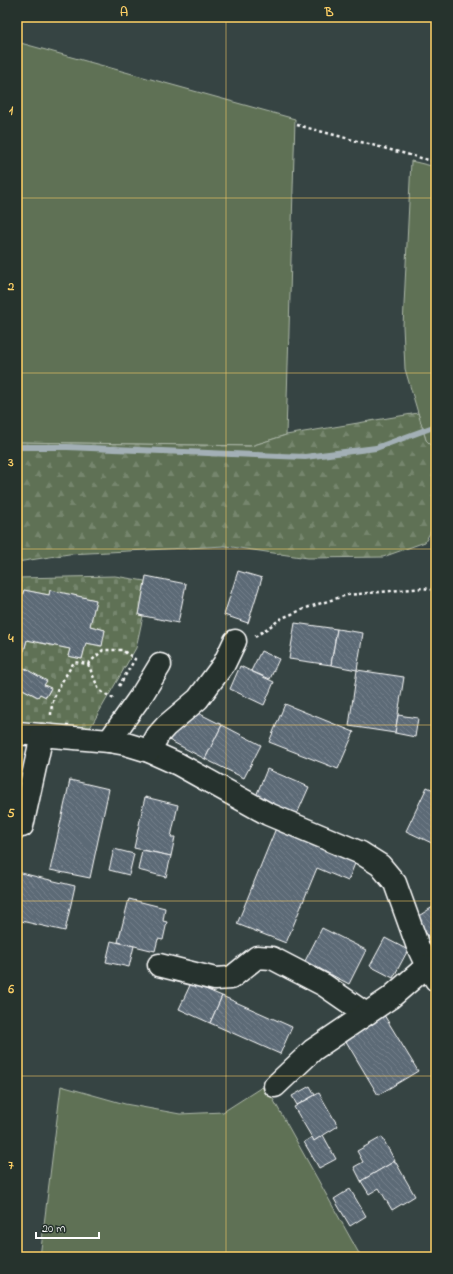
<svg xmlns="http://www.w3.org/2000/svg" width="453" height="1274" font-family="'Indie Flower',sans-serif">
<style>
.grass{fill:#5e7154;stroke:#aeb8aa}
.forest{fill:url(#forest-firs);stroke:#aeb8aa}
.cemetery{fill:url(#cemetery-stones);stroke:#aeb8aa}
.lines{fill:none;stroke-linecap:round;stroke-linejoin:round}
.stream{stroke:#a3b0b6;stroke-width:6}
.building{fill:url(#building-back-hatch);stroke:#fff}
.minor-casing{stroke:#fff;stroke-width:25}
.path{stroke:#fff;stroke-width:2.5;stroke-dasharray:3 3;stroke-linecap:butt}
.minor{stroke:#26332d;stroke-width:22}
.grid{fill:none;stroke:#ffd166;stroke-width:1;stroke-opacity:0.55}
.neatline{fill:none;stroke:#ffd166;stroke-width:1.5}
.grid-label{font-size:13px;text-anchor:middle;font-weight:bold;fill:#ffd166}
</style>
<defs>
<pattern id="forest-firs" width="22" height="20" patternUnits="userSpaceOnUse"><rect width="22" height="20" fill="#5e7154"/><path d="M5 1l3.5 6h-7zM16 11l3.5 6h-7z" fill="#76866e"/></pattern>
<pattern id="cemetery-stones" width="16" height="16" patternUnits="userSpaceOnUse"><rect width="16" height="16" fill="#5e7154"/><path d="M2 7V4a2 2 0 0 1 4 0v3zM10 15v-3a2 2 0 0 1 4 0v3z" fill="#76866e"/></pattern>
<pattern id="building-back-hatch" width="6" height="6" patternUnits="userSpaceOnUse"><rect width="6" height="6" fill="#5b6a76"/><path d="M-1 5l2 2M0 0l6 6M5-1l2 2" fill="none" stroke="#74808b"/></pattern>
</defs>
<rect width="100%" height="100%" fill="#364443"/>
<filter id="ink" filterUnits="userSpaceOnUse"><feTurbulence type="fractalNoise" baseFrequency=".025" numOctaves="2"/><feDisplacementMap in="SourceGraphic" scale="8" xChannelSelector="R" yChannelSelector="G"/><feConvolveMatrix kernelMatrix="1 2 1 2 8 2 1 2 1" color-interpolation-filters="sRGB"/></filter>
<g filter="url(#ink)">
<g class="grass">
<path d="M17,42L295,119L286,435L251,446L17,442Z"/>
<path d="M411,161L436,167V450L426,440L405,369L403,326Z"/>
<path d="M61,1086L125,1104L180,1114L223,1112L262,1087L273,1099L361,1257H40Z"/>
</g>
<path class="forest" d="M418,413L426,440L436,450V522L425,542L383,557L308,558L225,546L69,554L17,562V442L251,446L286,435Z"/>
<path class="cemetery" d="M115,576L145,581L139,615L143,616L136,648L87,733L17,726V686L37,697L40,694L46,697L51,689L44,685L46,681L17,664V650L24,651L27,640L70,649L68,656L82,659L86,643L101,646L105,630L90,626L96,600L50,590L49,595L24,590L21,599L17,598V578Z"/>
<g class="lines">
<path class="stream" d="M17,447H67L305,457L376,448L436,426"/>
</g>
<g class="building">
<path d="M238,571L262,578L248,623L224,615Z"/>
<path d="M146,576L186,584L178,623L139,615Z"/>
<path d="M24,590L49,595L50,590L96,600L90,626L105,630L102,646L86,643L82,659L68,656L70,649L27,640L24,651L17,650V598L21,599Z"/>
<path d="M295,623L337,629L331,665L289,659Z"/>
<path d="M337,629L363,633L357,670L331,665Z"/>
<path d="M261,651L279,659L270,679L251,671Z"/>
<path d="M17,664L47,681L44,685L51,688L46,697L40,694L38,697L17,686Z"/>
<path d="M240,666L274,682L264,705L230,689Z"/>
<path d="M357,670L404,677L395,733L349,726Z"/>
<path d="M285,704L354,732L338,769L269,742Z"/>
<path d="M192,710L222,725L205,759L167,739Z"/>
<path d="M398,715L418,718L415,737L395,733Z"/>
<path d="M222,725L261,745L244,778L205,759Z"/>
<path d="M267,769L309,787L297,814L256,796Z"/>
<path d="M70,780L109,789L90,878L50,870Z"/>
<path d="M427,787L436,791V845L406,831Z"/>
<path d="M145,797L178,805L171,837H175L171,856L134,848Z"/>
<path d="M276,828L356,861L348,881L317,868L286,943L237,924Z"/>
<path d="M114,849L134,854L129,875L109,870Z"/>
<path d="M142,850L171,856L166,877L138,870Z"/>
<path d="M17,872L75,886L65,931L17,920Z"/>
<path d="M129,899L165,908L163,921L167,922L163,940L158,939L155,951L118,942Z"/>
<path d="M436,905V943L433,945L417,917Z"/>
<path d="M322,928L366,950L349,984L305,961Z"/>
<path d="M385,938L408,950L393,978L370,966Z"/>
<path d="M111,941L134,946L129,967L106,962Z"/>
<path d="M191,983L222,996L210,1023L179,1009Z"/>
<path d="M222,996L292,1027L280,1054L210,1023Z"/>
<path d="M384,1015L418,1071L378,1095L344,1038Z"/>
<path d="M310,1086L315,1095L297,1105L292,1096Z"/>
<path d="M319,1093L338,1126L314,1141L294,1107Z"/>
<path d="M323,1135L336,1159L319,1168L304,1142L312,1137L314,1141Z"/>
<path d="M382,1137L395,1161L361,1181L354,1167L363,1162L357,1151Z"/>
<path d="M395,1161L415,1196L392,1210L379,1188L369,1194L361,1181Z"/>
<path d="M350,1189L366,1216L350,1226L334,1199Z"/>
</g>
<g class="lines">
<defs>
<g id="minor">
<path d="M17,733L109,741L126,744L149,751L178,764L268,814L361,853L380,865L395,883L418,947L427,966L436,980"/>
<path d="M109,741L143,693L160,665"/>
<path d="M149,751L158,735L166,726L198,699L224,664L235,641"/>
<path d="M22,826L42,735"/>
<path d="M159,965L215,979L231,978L257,957L272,958L324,985L366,1014"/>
<path d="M275,1086L313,1050L390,998L427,966"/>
</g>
</defs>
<use href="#minor" class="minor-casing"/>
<g class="path">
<path d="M297,125L436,162"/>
<path d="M255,637L282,618L309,607L347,595L423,588L436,590"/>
<path d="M88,664L103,650H122L135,659L119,686"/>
<path d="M88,664L99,690L114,699"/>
<path d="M51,715C51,695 64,679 74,662L88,664"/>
</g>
<use href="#minor" class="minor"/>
</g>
</g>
<path class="grid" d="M226,17V1257M17,198H436M17,373H436M17,549H436M17,725H436M17,901H436M17,1076H436"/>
<rect width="453" height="1274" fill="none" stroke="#26332d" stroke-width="44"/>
<path d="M36 1232v6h63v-6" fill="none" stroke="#ffffff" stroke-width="2"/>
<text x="42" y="1232" font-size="12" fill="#ffffff" stroke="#26332d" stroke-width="3" paint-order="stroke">20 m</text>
<rect x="22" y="22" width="409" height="1230" class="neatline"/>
<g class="grid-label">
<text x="124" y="16">A</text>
<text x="329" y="16">B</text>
<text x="11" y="114">1</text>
<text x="11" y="290">2</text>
<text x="11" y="466">3</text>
<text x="11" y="642">4</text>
<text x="11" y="817">5</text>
<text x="11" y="993">6</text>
<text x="11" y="1169">7</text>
</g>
</svg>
